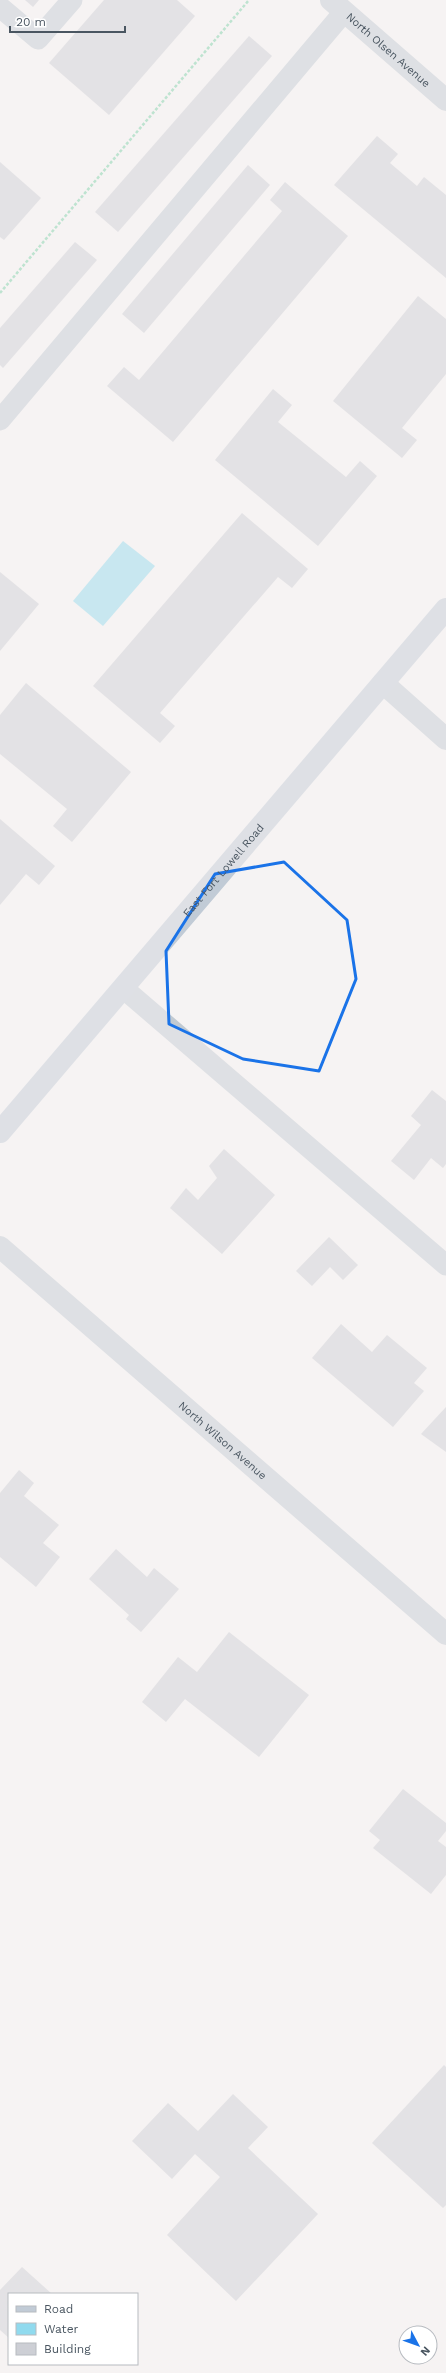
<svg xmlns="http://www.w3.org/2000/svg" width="446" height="2373" font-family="'Work Sans',sans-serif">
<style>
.water{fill:#90daee}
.building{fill:#cdcfd5}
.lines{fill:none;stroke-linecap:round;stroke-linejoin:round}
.path{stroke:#7ad0a6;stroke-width:2.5;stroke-dasharray:3 2;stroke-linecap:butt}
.lane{stroke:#c1cad2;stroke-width:21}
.street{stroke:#c1cad2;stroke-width:22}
.secondary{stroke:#c1cbd6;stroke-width:22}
.marked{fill:none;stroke:#1a73e8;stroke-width:3;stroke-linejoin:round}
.labels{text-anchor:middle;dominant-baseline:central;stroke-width:3.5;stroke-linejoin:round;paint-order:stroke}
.street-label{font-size:11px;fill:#4a5661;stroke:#fff}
</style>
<rect width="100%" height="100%" fill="#f5f3f3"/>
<path class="water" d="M123,541L155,566L103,626L73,601Z"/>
<g class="building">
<path d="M25,0H39L33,7Z"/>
<path d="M104,0H177L195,16L109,115L49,63Z"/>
<path d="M249,36L272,56L118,232L95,212Z"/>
<path d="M377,136L398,154L390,163L417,186L424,177L446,195V278L334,185Z"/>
<path d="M0,162L41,198L4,240L0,237Z"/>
<path d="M248,165L270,185L144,333L122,314Z"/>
<path d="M285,182L348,236L173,442L107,386L124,367L139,380L282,211L270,200Z"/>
<path d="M75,242L97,260L3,368L0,365V328Z"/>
<path d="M418,296L446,319V374L402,428L417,440L402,458L333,401Z"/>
<path d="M273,389L292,405L278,422L346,477L360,461L377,476L318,546L215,460Z"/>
<path d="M242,513L308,569L292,588L278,577L160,713L175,726L160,743L93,686Z"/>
<path d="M0,572L39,604L0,651Z"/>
<path d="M26,683L131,772L72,842L53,826L67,809L0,754V715Z"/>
<path d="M0,819L55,866L39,885L26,874L0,905Z"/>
<path d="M432,1090L446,1101V1164L443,1168L431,1158L414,1180L391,1161L421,1125L411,1116Z"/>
<path d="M224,1149L275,1195L222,1254L170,1208L186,1188L198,1200L217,1178L209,1166Z"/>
<path d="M329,1237L358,1265L343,1280L330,1267L312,1286L296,1271Z"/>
<path d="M341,1324L372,1352L387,1335L427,1368L414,1383L424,1391L393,1427L312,1358Z"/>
<path d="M446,1407V1452L421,1434Z"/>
<path d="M19,1470L34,1483L24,1496L59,1525L43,1543L60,1557L36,1587L0,1557V1493Z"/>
<path d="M116,1549L147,1577L154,1568L179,1589L141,1632L126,1619L129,1615L89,1579Z"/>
<path d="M229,1632L309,1695L259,1757L185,1699L166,1722L142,1702L178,1657L197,1672Z"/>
<path d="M403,1789L446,1823V1831L438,1841L446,1847V1875L431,1894L373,1848L380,1840L369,1831Z"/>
<path d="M444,2065L446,2067V2205L443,2208L372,2143Z"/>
<path d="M233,2094L268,2127L248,2148L318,2214L236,2301L167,2235L220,2177L195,2154L172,2179L132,2141L168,2103L198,2131Z"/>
<path d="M22,2267L52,2294H9V2338L0,2330V2290Z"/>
</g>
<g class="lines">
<path class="path" d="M0,293L249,0"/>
<g class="lane">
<path d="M0,7L38,39L72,0"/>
<path d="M0,420L344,12"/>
<path d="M123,988L446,1265"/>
</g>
<g class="street">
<path id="s1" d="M331,0L446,100"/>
<path d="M383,683L446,739"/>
<path id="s2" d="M0,1247L446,1634"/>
</g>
<path class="secondary" id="s3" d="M0,1132L446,609"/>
</g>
<path d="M0 0H446V2373H0ZM284,862L347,920L356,979L319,1071L243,1059L169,1024L166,951L215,874Z" fill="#f5f3f3" fill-opacity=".55" fill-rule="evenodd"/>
<path class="marked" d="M284,862L347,920L356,979L319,1071L243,1059L169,1024L166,951L215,874Z"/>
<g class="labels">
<g class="street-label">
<text stroke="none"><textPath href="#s1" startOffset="76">North Olsen Avenue</textPath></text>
<text stroke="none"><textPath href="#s3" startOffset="344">East Fort Lowell Road</textPath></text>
<text stroke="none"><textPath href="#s2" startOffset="295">North Wilson Avenue</textPath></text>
</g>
</g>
<rect x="8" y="2293" width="130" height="72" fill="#ffffff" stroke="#b7bbc0"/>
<rect x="16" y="2306" width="20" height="6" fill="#c1cbd6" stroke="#b7bbc0"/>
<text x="44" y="2313" font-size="12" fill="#4a5661">Road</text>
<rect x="16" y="2323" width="20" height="12" fill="#90daee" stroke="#b7bbc0"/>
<text x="44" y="2333" font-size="12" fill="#4a5661">Water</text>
<rect x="16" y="2343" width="20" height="12" fill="#cdcfd5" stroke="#b7bbc0"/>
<text x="44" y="2353" font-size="12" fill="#4a5661">Building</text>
<g transform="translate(418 2345) rotate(131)"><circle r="19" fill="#ffffff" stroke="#b7bbc0"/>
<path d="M0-3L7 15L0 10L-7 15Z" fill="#1a73e8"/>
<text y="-6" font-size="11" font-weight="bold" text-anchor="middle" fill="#4a5661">N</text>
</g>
<path d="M10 26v6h115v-6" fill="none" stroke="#4a5661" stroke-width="2"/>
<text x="16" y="26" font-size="12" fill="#4a5661" stroke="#ffffff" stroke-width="3" paint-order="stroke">20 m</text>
</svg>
